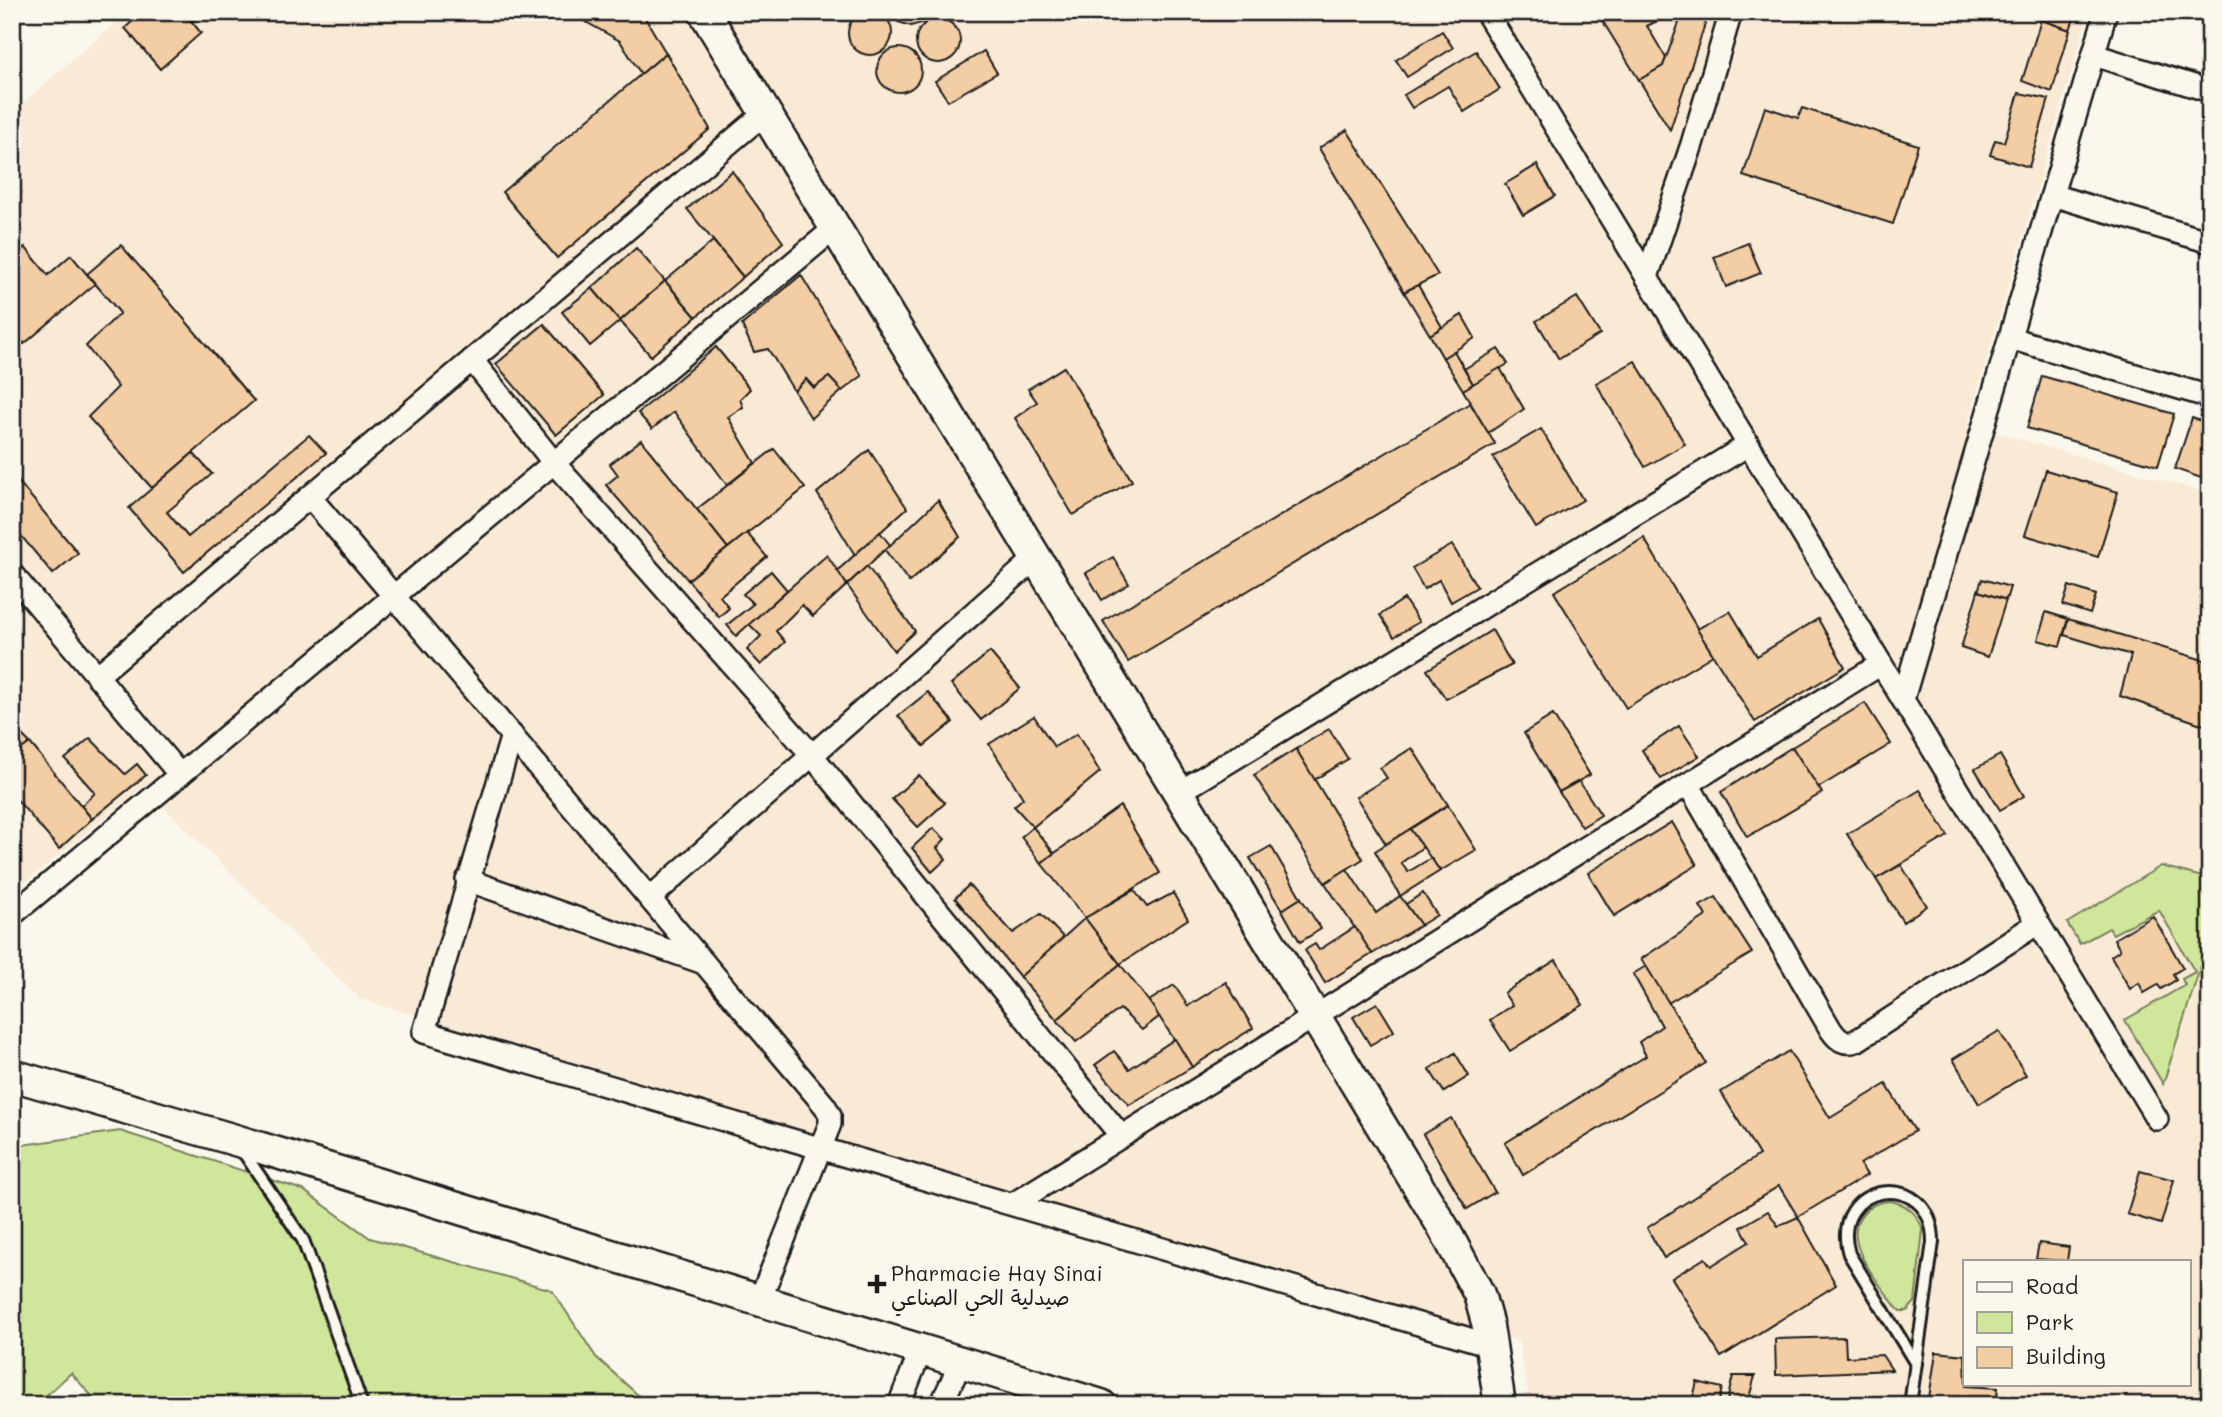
<svg xmlns="http://www.w3.org/2000/svg" width="2222" height="1417" font-family="Mali,'Playpen Sans Arabic',sans-serif">
<style>
.built{fill:#f9ead6;fill-rule:evenodd}
.green{fill:#d0e69b;stroke:#76815c;stroke-width:2}
.building{fill:#f3cda3;stroke:#1c1c1c;stroke-width:2}
.lines{fill:none;stroke-linecap:round;stroke-linejoin:round}
.lane-casing{stroke:#1c1c1c;stroke-width:16}
.street-casing{stroke:#1c1c1c;stroke-width:26}
.secondary-casing{stroke:#1c1c1c;stroke-width:35}
.lane{stroke:#fbf7ec;stroke-width:10}
.street{stroke:#fbf7ec;stroke-width:21}
.secondary{stroke:#fbf7ec;stroke-width:30}
.poi-dot{fill:#1c1c1c;stroke:#fbf7ec;stroke-width:2.5}
.labels{text-anchor:middle;dominant-baseline:central;stroke-width:5;stroke-linejoin:round;paint-order:stroke}
.poi-label{font-size:21px;fill:#1c1c1c;stroke:#fbf7ec;text-anchor:start}
</style>
<rect width="100%" height="100%" fill="#fbf7ec"/>
<filter id="ink" filterUnits="userSpaceOnUse"><feTurbulence type="fractalNoise" baseFrequency=".0143" numOctaves="2"/><feDisplacementMap in="SourceGraphic" scale="14" xChannelSelector="R" yChannelSelector="G"/><feConvolveMatrix kernelMatrix="1 2 1 2 8 2 1 2 1" color-interpolation-filters="sRGB"/></filter>
<g filter="url(#ink)">
<path class="built" d="M128,12H2089L1968,424L2210,494V1405H1531L1518,1341L360,999L143,787L12,893V112ZM1965,1261H2189V1384H1965Z"/>
<g class="green">
<path d="M2161,866L2210,879V937L2163,1084L2125,1020L2185,985L2182,979L2195,972L2159,910L2113,934L2109,928L2080,944L2067,923Z"/>
<path d="M120,1131L303,1190L370,1238L552,1290L596,1357L649,1405H100L71,1373L36,1405H12V1144L22,1145Z"/>
<path d="M1891,1201C1908,1205 1917,1213 1923,1230L1915,1302L1907,1311H1900L1896,1307C1881,1285 1844,1246 1859,1219C1866,1206 1877,1202 1891,1201Z"/>
</g>
<g class="building">
<circle cx="870" cy="33" r="22"/>
<path d="M143,12H184L201,33L160,69L125,28Z"/>
<path d="M184,12H202L192,22Z"/>
<path d="M568,12H638L644,16L666,53L641,74L620,41Z"/>
<path d="M832,12H856L843,16Z"/>
<path d="M891,12H932L925,22L911,26L898,22Z"/>
<path d="M1597,12H1652L1657,21L1647,26L1666,58L1663,66L1639,80Z"/>
<path d="M1683,12H1709L1670,130L1639,80L1663,66Z"/>
<path d="M2035,12H2076L2070,30L2033,17Z"/>
<circle cx="938" cy="41" r="22"/>
<path d="M2041,20L2070,30L2052,92L2022,81Z"/>
<path d="M1442,31L1453,48L1407,77L1396,60Z"/>
<circle cx="899" cy="70" r="22"/>
<path d="M984,51L997,73L948,101L935,81Z"/>
<path d="M1476,51L1500,89L1464,112L1448,86L1412,108L1404,95Z"/>
<path d="M666,53L710,129L557,258L502,192Z"/>
<path d="M2019,93L2049,99L2029,167L1990,155L1995,140L2004,142Z"/>
<path d="M1765,107L1798,118L1802,108L1918,145L1893,224L1743,176Z"/>
<path d="M1347,130L1438,275L1404,292L1319,148Z"/>
<path d="M1537,165L1555,196L1523,215L1505,184Z"/>
<path d="M732,171L783,242L743,277L687,209Z"/>
<path d="M713,241L743,277L696,317L665,281Z"/>
<path d="M1748,243L1761,273L1726,287L1714,257Z"/>
<path d="M121,245L254,401L152,488L88,417L118,387L86,346L120,313L87,274Z"/>
<path d="M25,247L48,275L71,255L95,284L24,344L12,330V257Z"/>
<path d="M636,248L665,281L620,321L592,288Z"/>
<path d="M801,275L862,376L842,391L829,377L814,388L806,379L794,391L768,349L754,352L742,325Z"/>
<path d="M665,281L696,317L651,356L620,321Z"/>
<path d="M1418,285L1442,327L1430,335L1404,292Z"/>
<path d="M592,288L620,321L590,346L562,312Z"/>
<path d="M1577,297L1600,334L1559,359L1536,321Z"/>
<path d="M1462,315L1475,338L1443,358L1430,335Z"/>
<path d="M544,324L604,395L556,435L496,364Z"/>
<path d="M716,347L750,389L740,399L743,407L728,417L755,463L727,485L674,412L652,429L638,413Z"/>
<path d="M1498,349L1508,364L1473,384L1464,369Z"/>
<path d="M1454,351L1473,384L1463,390L1443,358Z"/>
<path d="M1635,361L1685,444L1645,467L1596,383Z"/>
<path d="M1064,367L1132,481L1073,515L1015,418L1037,402L1028,389Z"/>
<path d="M1500,368L1524,409L1488,433L1463,390Z"/>
<path d="M2042,376L2174,414L2158,466L2027,428Z"/>
<path d="M829,377L842,391L811,418L794,391L806,379L814,388Z"/>
<path d="M1470,403L1495,444L1128,662L1103,621Z"/>
<path d="M2192,418L2210,424V461L2204,479L2175,469Z"/>
<path d="M1541,429L1583,500L1536,528L1493,457Z"/>
<path d="M309,435L326,453L184,572L129,508L193,453L212,474L167,512L188,537Z"/>
<path d="M641,440L728,548L688,580L606,485L618,475L610,464Z"/>
<path d="M774,449L805,488L728,548L697,509Z"/>
<path d="M869,450L907,508L855,555L817,493Z"/>
<path d="M2046,470L2118,492L2098,557L2025,535Z"/>
<path d="M12,474L78,553L53,574L12,525Z"/>
<path d="M938,500L960,537L909,582L885,550Z"/>
<path d="M880,532L890,545L847,585L837,571Z"/>
<path d="M747,533L767,557L720,596L729,608L719,617L688,580Z"/>
<path d="M1644,538L1713,655L1626,708L1554,592Z"/>
<path d="M1452,545L1477,587L1451,602L1439,580L1424,589L1412,568Z"/>
<path d="M827,555L847,585L813,616L802,605L776,631L785,642L761,665L747,650L761,636L749,624Z"/>
<path d="M1113,557L1129,584L1102,600L1086,573Z"/>
<path d="M867,566L915,631L894,651L847,585Z"/>
<path d="M771,571L787,590L736,636L727,625L753,604L743,594Z"/>
<path d="M1982,579L2010,587L2006,600L1978,591Z"/>
<path d="M2069,586L2096,595L2090,614L2063,605Z"/>
<path d="M1978,591L2006,600L1988,657L1961,648Z"/>
<path d="M1404,599L1419,622L1394,637L1380,615Z"/>
<path d="M1730,611L1757,656L1818,619L1845,667L1755,722L1697,629Z"/>
<path d="M2046,612L2068,619L2060,646L2038,640Z"/>
<path d="M2068,619L2210,662V727L2120,696L2131,655L2064,635Z"/>
<path d="M1492,630L1512,665L1446,699L1427,670Z"/>
<path d="M990,652L1020,688L981,720L951,684Z"/>
<path d="M928,692L953,722L924,746L898,716Z"/>
<path d="M1865,703L1891,744L1818,788L1792,747Z"/>
<path d="M1553,715L1590,775L1559,792L1524,733Z"/>
<path d="M1034,716L1054,747L1077,734L1100,772L1033,827L1014,806L1023,798L989,744Z"/>
<path d="M12,725L30,743L12,756Z"/>
<path d="M1679,726L1699,756L1661,779L1642,750Z"/>
<path d="M1329,729L1348,759L1314,780L1296,749Z"/>
<path d="M90,738L125,774L137,764L146,775L92,819L81,806L95,793L65,759Z"/>
<path d="M30,743L92,819L59,849L12,794V756Z"/>
<path d="M1792,747L1822,793L1747,837L1721,792Z"/>
<path d="M1412,748L1448,805L1386,844L1356,797L1387,778L1380,768Z"/>
<path d="M1296,749L1363,859L1325,883L1254,775Z"/>
<path d="M2000,755L2024,796L2000,810L1975,769Z"/>
<path d="M919,775L945,803L918,827L892,799Z"/>
<path d="M1579,781L1601,815L1582,827L1559,792Z"/>
<path d="M1920,790L1948,836L1876,879L1847,834Z"/>
<path d="M1448,805L1476,850L1440,871L1410,829Z"/>
<path d="M1120,806L1160,873L1085,918L1041,863Z"/>
<path d="M1672,822L1697,865L1614,916L1588,873Z"/>
<path d="M1033,827L1054,853L1041,863L1021,837Z"/>
<path d="M933,828L945,839L937,848L946,859L932,872L912,848Z"/>
<path d="M1410,829L1423,847L1401,863L1408,872L1431,858L1440,871L1400,896L1375,851Z"/>
<path d="M1271,846L1301,898L1282,910L1250,858Z"/>
<path d="M1901,865L1927,906L1903,922L1876,879Z"/>
<path d="M1347,869L1376,913L1400,896L1421,925L1372,954L1325,883Z"/>
<path d="M969,885L1013,933L1041,914L1064,938L1020,977L955,898Z"/>
<path d="M1134,890L1147,907L1173,893L1188,919L1120,964L1085,918Z"/>
<path d="M1423,893L1437,915L1421,925L1406,904Z"/>
<path d="M1716,897L1752,953L1668,1003L1641,959L1706,916L1700,906Z"/>
<path d="M1301,898L1321,929L1300,942L1282,910Z"/>
<path d="M2153,916L2183,968L2173,974L2176,980L2161,989L2158,985L2144,993L2139,983L2130,989L2111,956L2120,950L2114,939Z"/>
<path d="M1085,918L1120,964L1057,1020L1020,977Z"/>
<path d="M1355,927L1372,954L1325,983L1305,950L1315,944L1319,950Z"/>
<path d="M2210,937V971L2200,968Z"/>
<path d="M1556,960L1583,1005L1510,1051L1490,1020L1512,1005L1504,993Z"/>
<path d="M1120,964L1160,1016L1142,1030L1120,1009L1076,1042L1057,1020Z"/>
<path d="M1646,966L1706,1063L1523,1175L1505,1143L1646,1056L1639,1042L1662,1026L1633,974Z"/>
<path d="M1226,982L1253,1028L1192,1067L1149,1001L1174,985L1188,1006Z"/>
<path d="M1377,1003L1394,1031L1370,1045L1353,1017Z"/>
<path d="M1999,1031L2026,1075L1979,1104L1953,1059Z"/>
<path d="M1175,1039L1192,1067L1129,1105L1095,1065L1114,1051L1129,1069Z"/>
<path d="M1789,1051L1830,1118L1886,1084L1915,1131L1860,1164L1867,1175L1798,1217L1779,1186L1664,1258L1647,1228L1759,1155L1721,1092Z"/>
<path d="M1455,1053L1469,1076L1444,1092L1429,1069Z"/>
<path d="M1451,1118L1495,1192L1467,1209L1423,1134Z"/>
<path d="M2140,1171L2174,1180L2161,1224L2127,1214Z"/>
<path d="M1768,1211L1778,1226L1798,1217L1836,1285L1721,1357L1672,1278L1705,1258L1711,1266L1749,1242L1741,1227Z"/>
<path d="M2039,1243L2069,1247L2067,1261L2036,1259Z"/>
<path d="M1845,1337L1846,1357L1882,1355L1892,1370L1776,1375L1775,1339Z"/>
<path d="M1936,1352L1965,1355L1966,1386L1998,1388L1996,1405H1928Z"/>
<path d="M1733,1376H1755L1747,1405H1726Z"/>
<path d="M1697,1382L1722,1388L1718,1405H1691Z"/>
</g>
<g class="lines">
<defs>
<g id="lane">
<path d="M242,1150L303,1240L362,1405"/>
<path d="M1910,1405L1933,1242C1933,1166 1827,1182 1849,1254L1916,1364"/>
</g>
<g id="street">
<path d="M1486,12L2157,1119"/>
<path d="M2094,55L2210,91"/>
<path d="M2052,195L2210,242"/>
<path d="M1647,277L1692,144L1731,12"/>
<path d="M2010,338L2210,397"/>
<path d="M472,360L554,463L811,754L1121,1136"/>
<path d="M310,497L825,1106L830,1115V1124L759,1302"/>
<path d="M12,574L180,775"/>
<path d="M97,676L765,113"/>
<path d="M1903,699L2106,12"/>
<path d="M512,735L424,1032L1490,1345"/>
<path d="M1688,784L1831,1030C1838,1040 1844,1045 1856,1041L2038,923"/>
<path d="M1178,793L1748,445"/>
<path d="M467,880L704,963"/>
<path d="M650,898L1036,558"/>
<path d="M12,915L835,228"/>
<path d="M1013,1204L1881,664"/>
<path d="M899,1405L921,1350"/>
<path d="M941,1405L961,1362"/>
</g>
<g id="secondary">
<path d="M704,12L1443,1227L1479,1294L1488,1326L1500,1405"/>
<path d="M12,1075L235,1140L1101,1405"/>
</g>
</defs>
<use href="#lane" class="lane-casing"/>
<use href="#street" class="street-casing"/>
<use href="#secondary" class="secondary-casing"/>
<use href="#lane" class="lane"/>
<use href="#street" class="street"/>
<use href="#secondary" class="secondary"/>
</g>
</g>
<path class="poi-dot" d="M873.5 1273.5h7v7h7v7h-7v7h-7v-7h-7v-7h7z"/>
<g class="labels">
<g class="poi-label">
<text x="891" y="1272">Pharmacie Hay Sinai<tspan x="891" dy="24">صيدلية الحي الصناعي</tspan></text>
</g>
</g>
<rect width="2222" height="1417" fill="none" stroke="#fbf7ec" stroke-width="42"/>
<rect x="21" y="21" width="2180" height="1375" fill="none" stroke="#1c1c1c" stroke-width="2.5" filter="url(#ink)"/>
<rect x="1963" y="1260" width="228" height="126" fill="#fbf7ec" stroke="#a29f99" stroke-width="2"/>
<rect x="1977" y="1282" width="35" height="10" fill="#fbf7ec" stroke="#a29f99" stroke-width="2"/>
<text x="2026" y="1294" font-size="21" fill="#1c1c1c">Road</text>
<rect x="1977" y="1312" width="35" height="21" fill="#d0e69b" stroke="#a29f99" stroke-width="2"/>
<text x="2026" y="1330" font-size="21" fill="#1c1c1c">Park</text>
<rect x="1977" y="1347" width="35" height="21" fill="#f3cda3" stroke="#a29f99" stroke-width="2"/>
<text x="2026" y="1364" font-size="21" fill="#1c1c1c">Building</text>
</svg>
